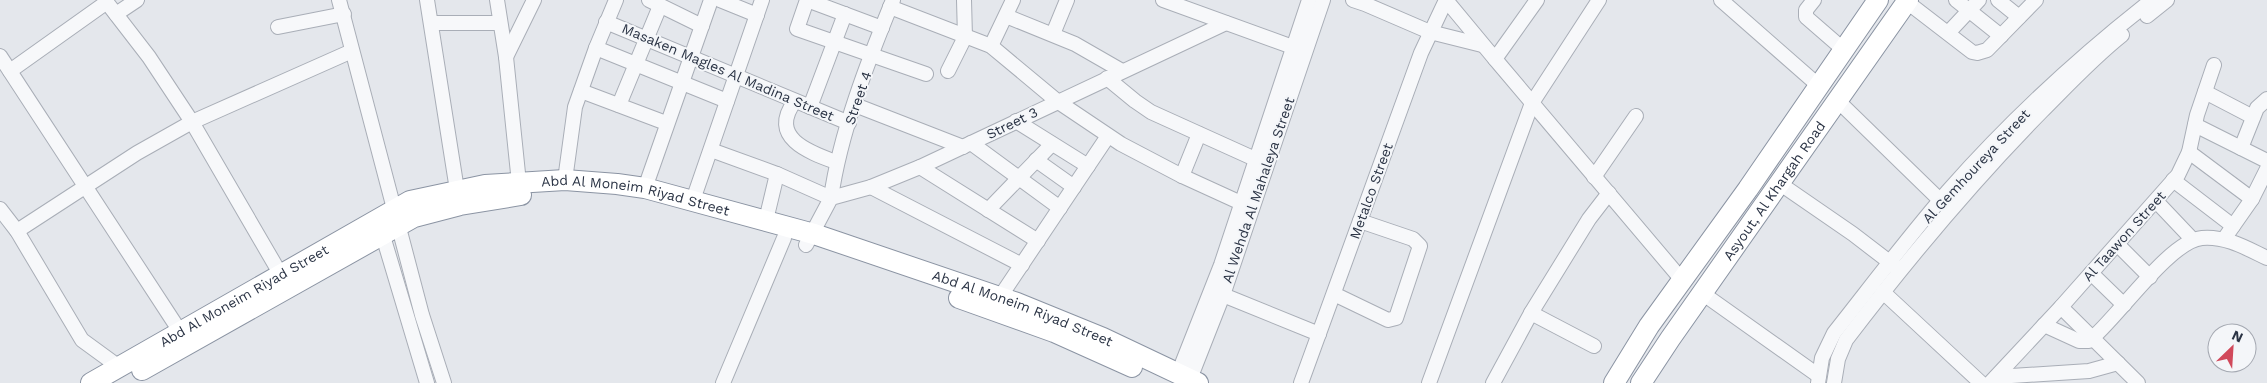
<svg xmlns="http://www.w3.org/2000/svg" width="2267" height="383" font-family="'Work Sans',sans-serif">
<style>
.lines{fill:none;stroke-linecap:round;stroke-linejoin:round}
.minor-casing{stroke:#a9aeb7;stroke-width:16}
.highway-casing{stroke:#8b94a3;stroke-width:22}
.minor{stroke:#f7f8fa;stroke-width:14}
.highway{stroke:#fff;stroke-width:20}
.labels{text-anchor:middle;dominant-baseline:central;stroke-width:4;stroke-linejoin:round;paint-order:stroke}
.street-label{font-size:14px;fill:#2b3445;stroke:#f4f6f9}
</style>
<rect width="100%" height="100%" fill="#e4e7ec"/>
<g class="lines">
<defs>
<g id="minor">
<path d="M105,0L149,57L192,122L281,275"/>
<path d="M339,0L422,315L444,383"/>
<path d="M427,0L457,190"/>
<path d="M497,0L506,57L519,183"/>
<path d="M649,0L702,26"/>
<path d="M720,0L757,15"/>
<path d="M807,0L797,29L926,74"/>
<path d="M807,0L882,28"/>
<path d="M1163,0L1301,50"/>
<path d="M1353,0L1365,4L1430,32L1482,45"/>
<path d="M1446,0L1495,59L1537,0"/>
<path d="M1721,0L1819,86"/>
<path d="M1814,0L1806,10V17L1844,50"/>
<path d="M1956,0L2001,36"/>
<path d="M1998,0L2019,17"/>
<path d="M1907,2L1972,52L1977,53L1987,50L2036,0"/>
<path d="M890,7L991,46L1057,101L1121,144L1182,176L1252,208"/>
<path d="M116,14L137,0"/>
<path d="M1006,16L1075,44L1122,71"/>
<path d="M2147,16L2167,0"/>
<path d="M606,22L849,123"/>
<path d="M431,23H500"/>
<path d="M278,27L344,14"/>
<path d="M1948,33L1979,0"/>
<path d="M1053,34L1067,0"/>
<path d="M991,46L1013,0"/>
<path d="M596,48L727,101"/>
<path d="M0,56L185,339"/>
<path d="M506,57L534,0"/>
<path d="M1495,59L1682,280"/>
<path d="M10,71L107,2"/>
<path d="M948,71L965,37L964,0"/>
<path d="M1107,78L1135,101L1151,112L1255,159"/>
<path d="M581,91L666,123"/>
<path d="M2205,92L2253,117"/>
<path d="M1837,100L1946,206"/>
<path d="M795,101C768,137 808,152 836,162"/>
<path d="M619,105L660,6"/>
<path d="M855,105L963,147"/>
<path d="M810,107L845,14"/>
<path d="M1016,121L1088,166"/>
<path d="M2195,125L2267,161"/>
<path d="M971,143L1060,208"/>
<path d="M2241,148L2257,108L2267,99"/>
<path d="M711,150L777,174L831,198C840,133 868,61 893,0"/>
<path d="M2189,152L2252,199"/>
<path d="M1036,160L1074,187"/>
<path d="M920,167L1038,241"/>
<path d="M1182,176L1199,134"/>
<path d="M1594,177L1636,116"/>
<path d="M565,180L575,107L596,48L616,0"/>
<path d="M2173,180L2233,226"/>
<path d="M1779,183L1853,234L1896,267"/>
<path d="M871,187L1022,265"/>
<path d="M645,188L711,0"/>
<path d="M693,200L762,0"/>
<path d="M2156,201L2193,240"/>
<path d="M0,209L17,231L82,340L119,367"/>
<path d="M988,210L1052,144"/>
<path d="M766,220L777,174"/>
<path d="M380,226L427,383"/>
<path d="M17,231L137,153L192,122L352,51"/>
<path d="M2224,239L2252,199L2267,169"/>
<path d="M2117,244L2150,277"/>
<path d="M806,245L831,198L871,187L920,167L1226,23"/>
<path d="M2091,273L2124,305"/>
<path d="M1883,292L1981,383"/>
<path d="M1702,293L1819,376"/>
<path d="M1334,294L1388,320L1396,318L1420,246L1413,239L1360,221"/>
<path d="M1223,295L1319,334"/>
<path d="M1000,297L1108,136"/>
<path d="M2061,307L2138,383"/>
<path d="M1531,313L1594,346"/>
<path d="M2044,325L2079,341H2089C2116,320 2169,241 2202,238C2226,236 2246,248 2267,258"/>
<path d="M1178,374L1221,265L1309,0"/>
<path d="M1996,377L2089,371L2118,363"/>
<path d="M1190,379L1223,295L1323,0"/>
<path d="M723,383L784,238"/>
<path d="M1301,383L1421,53L1446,0"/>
<path d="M1429,383L1532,103L1599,0"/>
<path d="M1493,383L1531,313L1589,219L1609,193"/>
<path d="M1818,383L1822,358L1834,333C1872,285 1908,237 1948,191C2009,122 2079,57 2152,0"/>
<path d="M1834,383L1838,359L1846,340C1907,260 1971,183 2042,111C2068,85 2093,58 2122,35"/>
<path d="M1990,383L2061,307L2178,175L2189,152L2197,115L2214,65"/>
</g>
<g id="highway">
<path d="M959,298L1054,332L1132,367"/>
<path d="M142,370L414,217L460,205L521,195"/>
<path id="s1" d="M91,383L410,201L485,185L565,180L617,184L645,188L814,234L1017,303L1103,338L1198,383"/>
<path d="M1614,383L1649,326L1748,189L1878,0"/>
<path id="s2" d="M1641,383L1670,339L1908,0"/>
</g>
</defs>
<use href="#minor" class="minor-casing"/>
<use href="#highway" class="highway-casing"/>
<use href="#minor" class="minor"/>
<use href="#highway" class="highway"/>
</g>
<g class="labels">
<g class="street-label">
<text transform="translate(728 72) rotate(23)">Masaken Magles Al Madina Street</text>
<text transform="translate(858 98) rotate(-71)">Street 4</text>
<text transform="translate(1012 123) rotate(-26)">Street 3</text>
<text transform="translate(1976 166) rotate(-47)">Al Gemhoureya Street</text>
<text transform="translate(1258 190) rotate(-71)">Al Wehda Al Mahaleya Street</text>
<text transform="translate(1371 191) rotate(-70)">Metalco Street</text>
<text stroke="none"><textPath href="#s2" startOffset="234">Asyout, Al Khargah Road</textPath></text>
<text stroke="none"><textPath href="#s1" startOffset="596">Abd Al Moneim Riyad Street</textPath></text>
<text transform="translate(2124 236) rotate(-48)">Al Taawon Street</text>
<text stroke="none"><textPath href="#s1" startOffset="176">Abd Al Moneim Riyad Street</textPath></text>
<text stroke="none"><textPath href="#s1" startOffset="1001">Abd Al Moneim Riyad Street</textPath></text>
</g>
</g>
<g transform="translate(2232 348) rotate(25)"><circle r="24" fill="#f4f6f9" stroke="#a4a8b1"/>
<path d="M0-4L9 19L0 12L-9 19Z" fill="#d1495b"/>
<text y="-8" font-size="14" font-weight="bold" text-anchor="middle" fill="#2b3445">N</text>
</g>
</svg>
